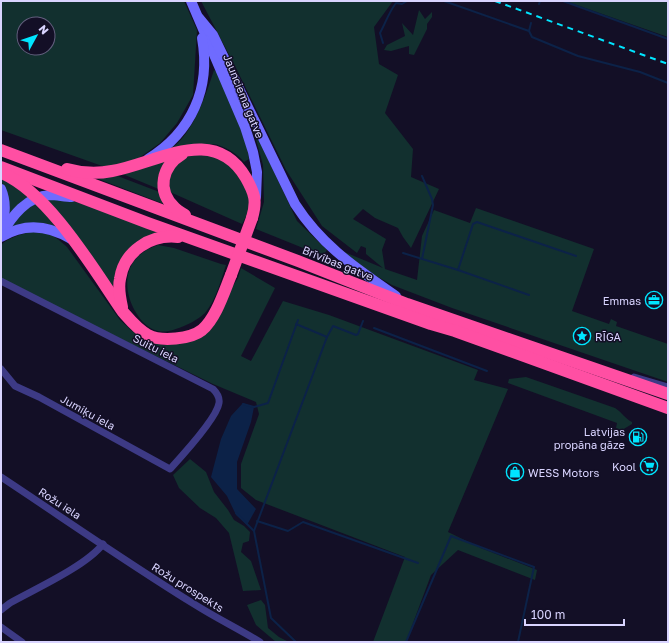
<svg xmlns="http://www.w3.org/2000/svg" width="669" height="643" font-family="'Golos Text',sans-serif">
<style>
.green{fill:#12302f;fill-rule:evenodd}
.water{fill:#0c2248}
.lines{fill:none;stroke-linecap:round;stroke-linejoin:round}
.stream{stroke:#0c2248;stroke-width:2}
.street{stroke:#3d3a85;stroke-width:7}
.secondary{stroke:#6f6bff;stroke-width:10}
.highway{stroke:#ff4fa3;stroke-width:12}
.rail{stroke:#00e5ff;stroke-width:2;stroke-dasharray:6 5;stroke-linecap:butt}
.highway-bridge{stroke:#ff4fa3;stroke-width:12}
.labels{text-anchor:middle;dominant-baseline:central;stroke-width:3;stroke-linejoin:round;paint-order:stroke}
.street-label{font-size:11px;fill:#d9d4ff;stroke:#130f26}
.poi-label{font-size:11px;fill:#d9d4ff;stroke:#130f26;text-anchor:end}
</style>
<rect width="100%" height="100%" fill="#130f26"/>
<g class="green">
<path d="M1,1H184L197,30L193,95L177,123L160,143L136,160L105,167L1,130ZM24,24H48V48H24Z"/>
<path d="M201,1H393L374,27L379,64L398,75L385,113L413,149L411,177L439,189L411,248L403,237L398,228L375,218L363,209L353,219L386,239L382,250L385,269L417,280L422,236L434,210L470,223L476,208L594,249L572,311L609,324L611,319L617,322L616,326L668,344V382L452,308L392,285L373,274L342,251L383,268L366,254V248L361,246L357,253L322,226L286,170L235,66Z"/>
<path d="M565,1H668V37Z"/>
<path d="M419,10L425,19L432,12V17L427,24V29L414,55L409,54V46L391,51L384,50L387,45L405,36L402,23L413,35Z"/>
<path d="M214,70L219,74L244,132L249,159L244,162C238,154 227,148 218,145C208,142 175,150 165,153C169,150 173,147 177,144C195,127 207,92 214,70Z"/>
<path d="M252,125L297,221L327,250L324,254L308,250L256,229L264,202L263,165Z"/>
<path d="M206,154L226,161L245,184L251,207L242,224L170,192L169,172L177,163L189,155Z"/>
<path d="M170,158L161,190L120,173Z"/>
<path d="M115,175L162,193L164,204L96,178Z"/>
<path d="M1,176L33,196L11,214H7Z"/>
<path d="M44,200H69L99,209L158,232L150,236L115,285L111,287Z"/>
<path d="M37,201L61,229L43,223L12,228V221Z"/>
<path d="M30,232C49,232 54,235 67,247L120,320L132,331L143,339L165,345L190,340L230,291L238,278L241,268L275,288L241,356L251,361L283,301L329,315L478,370L474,380L508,389L448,532L481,548L537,570L535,580L458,550L431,575L406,642H373L405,557L256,500L241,488V464L259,414L256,402L213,384L1,280V245C9,237 20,235 30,232Z"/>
<path d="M158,245L174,248L221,264L226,265C221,280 216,300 205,313C200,318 191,323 184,326C176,329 167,333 158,331C147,328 140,320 135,311C120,284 126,255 158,245Z"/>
<path d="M526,377L615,408C622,412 625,419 632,422V424L622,430L616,428L617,423L508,383L509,379Z"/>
<path d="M190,459L206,472L214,492L228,510L234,520L244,526L250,532L249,541L243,543L241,552L251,561L261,590L243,591L229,533L216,518L200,508L179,488L173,475Z"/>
<path d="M261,600L265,605L268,628L279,637L289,642H276L256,625L247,605Z"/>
</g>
<path class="water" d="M243,403L254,407L251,422L237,462V489L256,509L247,525L236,515L227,496L211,477L221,439L231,416Z"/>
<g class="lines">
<g class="stream">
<path d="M444,1L529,31L531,23"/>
<path d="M563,1L668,39"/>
<path d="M539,4L540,1"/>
<path d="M529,31L532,37L578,56L640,72L668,83"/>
<path d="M383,43L380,33C386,22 389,12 396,3L402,4L407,1"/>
<path d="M403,253L458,270L529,295"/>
<path d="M422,259L433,205L432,199L422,176"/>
<path d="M458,270L473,224L477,222L576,256"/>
<path d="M296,324L327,337"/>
<path d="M374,328L487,371"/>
<path d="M243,404L254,407L268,403L298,320"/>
<path d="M236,513L254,531L271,618L296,642"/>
<path d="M257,521L288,531L303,522L418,563"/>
<path d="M254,531L327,337L333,326L356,335L358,334L363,321"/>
<path d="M406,642L451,536L534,567L518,642"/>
</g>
<g class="street">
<path d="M1,281L213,389C217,393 220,397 219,403C217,418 181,457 170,469L39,397L15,386L1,369"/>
<path d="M634,377L668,387"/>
<path d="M1,477C66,520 129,564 194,604C216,618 239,629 260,642"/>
<path d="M1,610L10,603C35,589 86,566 103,544"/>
<path d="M1,627L22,642"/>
</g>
<g class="secondary">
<path d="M191,1L245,127L253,152L257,172L256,197"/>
<path d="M199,18L213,35L295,204C322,246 356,268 396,296"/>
<path d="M148,159C192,132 211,88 202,38"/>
<path d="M1,189C7,203 5,216 1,230"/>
<path d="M1,235C12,216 27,196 50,195C57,195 65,197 72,197"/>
<path d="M1,237C24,223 48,225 71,239"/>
</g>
<g class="highway">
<path d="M1,150L298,261L407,304L668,394"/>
<path d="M182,154C162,166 156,191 175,208C178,211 182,213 185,215"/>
<path d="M1,167L148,223L431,324L455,331L668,408"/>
<path d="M67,169C81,173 97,174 112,171C158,163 214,123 246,178C255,194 257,201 252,218"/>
<path d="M2,173C50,194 94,270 123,312C130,320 138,330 148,335C161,342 191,339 202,330C216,318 224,292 231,275"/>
<path d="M122,307C120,298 118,288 120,279C124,251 151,234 178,237"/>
</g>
<path class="rail" d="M495,1L668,64"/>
<path class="highway-bridge" d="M231,275L252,218"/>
</g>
<defs>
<symbol id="office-ring" viewBox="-11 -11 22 22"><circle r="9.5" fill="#130f26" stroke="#00e5ff" stroke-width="1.5"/><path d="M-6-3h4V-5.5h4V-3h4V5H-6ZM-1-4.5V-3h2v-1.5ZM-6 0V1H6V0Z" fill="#00e5ff"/></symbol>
<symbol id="sight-ring" viewBox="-11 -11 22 22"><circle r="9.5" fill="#130f26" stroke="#00e5ff" stroke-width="1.5"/><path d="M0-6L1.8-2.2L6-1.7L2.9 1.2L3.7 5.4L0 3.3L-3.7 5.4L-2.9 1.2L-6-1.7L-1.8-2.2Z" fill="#00e5ff"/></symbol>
<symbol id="fuel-ring" viewBox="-11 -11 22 22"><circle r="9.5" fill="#130f26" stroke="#00e5ff" stroke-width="1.5"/><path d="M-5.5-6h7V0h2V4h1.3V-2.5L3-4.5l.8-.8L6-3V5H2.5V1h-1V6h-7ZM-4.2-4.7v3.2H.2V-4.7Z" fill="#00e5ff"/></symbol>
<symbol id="supermarket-ring" viewBox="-11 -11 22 22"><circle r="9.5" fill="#130f26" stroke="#00e5ff" stroke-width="1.5"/><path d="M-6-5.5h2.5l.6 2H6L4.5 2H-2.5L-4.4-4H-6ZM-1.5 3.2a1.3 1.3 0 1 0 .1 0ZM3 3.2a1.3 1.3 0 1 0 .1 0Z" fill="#00e5ff"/></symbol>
<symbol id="shop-ring" viewBox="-11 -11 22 22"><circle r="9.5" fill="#130f26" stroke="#00e5ff" stroke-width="1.5"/><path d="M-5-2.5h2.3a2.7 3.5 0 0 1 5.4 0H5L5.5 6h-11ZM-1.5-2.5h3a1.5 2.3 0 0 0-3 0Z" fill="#00e5ff"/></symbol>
</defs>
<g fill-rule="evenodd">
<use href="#office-ring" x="644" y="290" width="20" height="20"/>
<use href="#sight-ring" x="572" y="326" width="20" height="20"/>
<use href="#fuel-ring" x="628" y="427" width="20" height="20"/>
<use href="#supermarket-ring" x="639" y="456" width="20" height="20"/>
<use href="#shop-ring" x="505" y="462" width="20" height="20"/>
</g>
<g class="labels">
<g class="street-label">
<text transform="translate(244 96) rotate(68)">Jaunciema gatve</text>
<text transform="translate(338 263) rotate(22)">Brīvības gatve</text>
<text transform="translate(156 348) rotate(27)">Suitu iela</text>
<text transform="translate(88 412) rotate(29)">Jumiķu iela</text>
<text transform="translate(60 503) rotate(33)">Rožu iela</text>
<text transform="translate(188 587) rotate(32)">Rožu prospekts</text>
</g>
<g class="poi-label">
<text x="641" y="300">Emmas</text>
<text x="595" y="336" text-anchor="start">RĪGA</text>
<text x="625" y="431">Latvijas<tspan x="625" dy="13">propāna gāze</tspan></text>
<text x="636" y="466">Kool</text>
<text x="528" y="472" text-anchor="start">WESS Motors</text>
</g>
</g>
<rect width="669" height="643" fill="none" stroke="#d9d4ff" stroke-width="4"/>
<g transform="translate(36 36) rotate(50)"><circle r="19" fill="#130f26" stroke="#625e7d"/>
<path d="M0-3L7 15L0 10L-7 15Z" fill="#00e5ff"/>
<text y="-6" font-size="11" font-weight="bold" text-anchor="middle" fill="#d9d4ff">N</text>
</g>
<path d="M525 619v6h99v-6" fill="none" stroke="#d9d4ff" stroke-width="2"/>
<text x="531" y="619" font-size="12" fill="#d9d4ff" stroke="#130f26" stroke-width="3" paint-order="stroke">100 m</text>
</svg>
